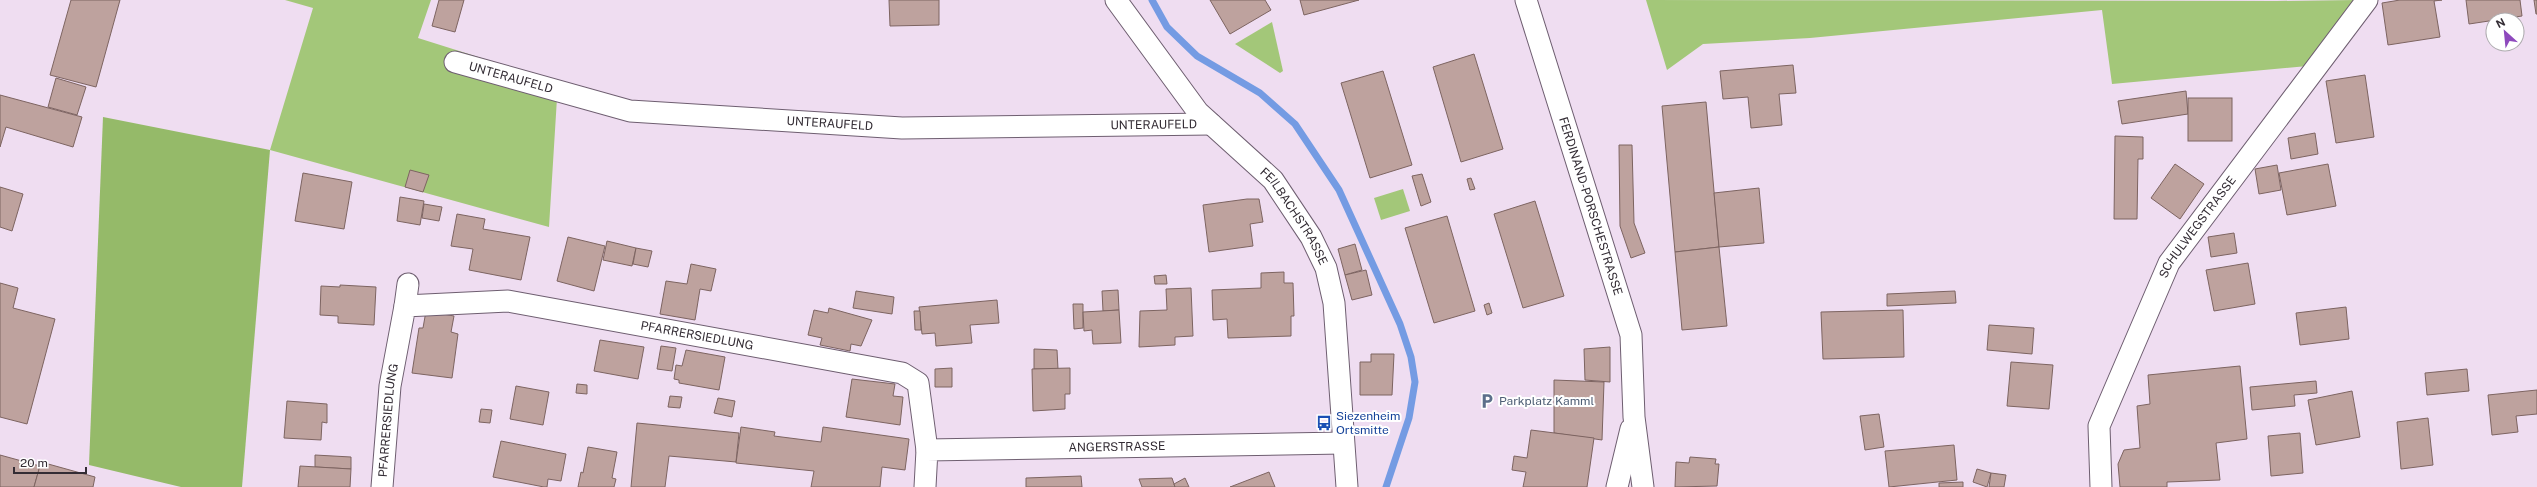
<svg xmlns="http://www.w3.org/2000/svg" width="2537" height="487" font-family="'Public Sans',sans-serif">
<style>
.green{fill:#a3c779}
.forest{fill:#95ba69}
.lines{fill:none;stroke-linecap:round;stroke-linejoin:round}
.stream{stroke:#749be3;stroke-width:7}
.building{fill:#bea29e;stroke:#7d6461}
.minor-casing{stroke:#6e5e70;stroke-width:23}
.minor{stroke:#fff;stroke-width:21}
.labels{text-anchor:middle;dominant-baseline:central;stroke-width:4;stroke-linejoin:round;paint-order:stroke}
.street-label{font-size:12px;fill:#332c34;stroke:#fff}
.service-label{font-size:12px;fill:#4e5e75;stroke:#fff;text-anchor:start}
.transit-label{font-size:12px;fill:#164399;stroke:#fff;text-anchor:start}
</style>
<rect width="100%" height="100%" fill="#efddf1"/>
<g class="green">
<path d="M285,0H431L418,38L558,82L549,227L270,150L313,8Z"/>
<path d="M1646,0L2277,1L2355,0L2329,64L2112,84L2102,10L1810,38L1703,44L1667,70Z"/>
<path d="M1272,22L1283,71L1280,73L1235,44Z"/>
<path d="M1403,189L1410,211L1381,220L1374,198Z"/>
</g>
<path class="forest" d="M103,117L270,150L242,487H181L89,465Z"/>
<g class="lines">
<path class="stream" d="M1152,0L1167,27L1197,56L1260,93L1295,124L1339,190L1400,324L1411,357L1415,382L1409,418L1386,487"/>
</g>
<g class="building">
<path d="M71,0H120L96,87L50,75Z"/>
<path d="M439,0H464L455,32L432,26Z"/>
<path d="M889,0H939V25L890,26Z"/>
<path d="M1210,0H1265L1271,10L1230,34Z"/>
<path d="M1300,0H1359L1304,15Z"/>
<path d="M2400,0H2442L2434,1L2440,37L2388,45L2382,3Z"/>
<path d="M2466,0H2520L2522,16L2469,24Z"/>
<path d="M2534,0H2537V14H2536Z"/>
<path d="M1474,54L1503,149L1461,162L1433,67Z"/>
<path d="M1793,65L1796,93L1779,94L1782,125L1751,128L1748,97L1723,99L1720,71Z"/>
<path d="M1383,71L1412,165L1370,178L1341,83Z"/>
<path d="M2365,75L2374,137L2336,143L2326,81Z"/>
<path d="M56,78L86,87L77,115L48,107Z"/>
<path d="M2186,91L2188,114L2122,124L2118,101Z"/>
<path d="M0,95L82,117L73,147L6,127L0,147Z"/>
<rect x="2188" y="98" width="44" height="43"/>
<path d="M1706,102L1719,247L1675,252L1662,106Z"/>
<path d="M2315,133L2318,154L2291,159L2288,138Z"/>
<path d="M2115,136L2143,137V159H2138L2137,219H2114Z"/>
<path d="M1619,145H1632L1634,223L1645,253L1631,258L1620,226Z"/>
<path d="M2175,164L2204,184L2180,219L2151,198Z"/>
<path d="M2328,164L2336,206L2287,215L2279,173Z"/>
<path d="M2277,165L2281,190L2259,194L2255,169Z"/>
<path d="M410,170L429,175L423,192L405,187Z"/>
<path d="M303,173L352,182L344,229L295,221Z"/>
<path d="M1422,174L1431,202L1421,206L1412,176Z"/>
<path d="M1471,178L1475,189L1470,190L1467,179Z"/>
<path d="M0,187L23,194L12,231L0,227Z"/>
<path d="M1759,188L1764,243L1719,247L1714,193Z"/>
<path d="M400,197L424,201L420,225L397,221Z"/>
<path d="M1247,199H1259L1263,222L1250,224L1253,246L1209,252L1203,205Z"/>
<path d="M1535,201L1564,296L1523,308L1494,214Z"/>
<path d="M424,204L442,207L439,221L422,218Z"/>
<path d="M457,214L485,219L483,229L530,237L521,280L469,270L473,249L451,246Z"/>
<path d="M1447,216L1475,311L1434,323L1405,228Z"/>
<path d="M2234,233L2237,253L2211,257L2208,237Z"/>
<path d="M568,237L605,246L594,291L557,281Z"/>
<path d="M607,241L636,248L632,266L603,260Z"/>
<path d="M1355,244L1362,270L1345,275L1338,249Z"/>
<path d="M1719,247L1727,326L1682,330L1675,252Z"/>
<path d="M636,248L652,251L648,267L633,264Z"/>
<path d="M2248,263L2255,304L2214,311L2206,270Z"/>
<path d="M691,264L716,269L711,291L700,289L695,320L660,314L666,281L687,284Z"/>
<path d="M1366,270L1372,295L1352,300L1345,275Z"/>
<path d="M1284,272V283H1293L1294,316H1291V336L1228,338L1227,319L1213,320L1212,290L1261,288V273Z"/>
<path d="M1166,275L1167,284H1155L1154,276Z"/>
<path d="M0,283L18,288L13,308L55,319L27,424L0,417Z"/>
<path d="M340,285L376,287L374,325L338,323V316L320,315L321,286L340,287Z"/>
<path d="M1191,288L1193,336L1175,337V345L1139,347L1140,311L1167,310L1166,289Z"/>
<path d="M1118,290L1119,310L1103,311L1102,291Z"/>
<path d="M856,291L894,297L892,314L853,308Z"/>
<path d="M1955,291L1956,303L1887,306V294Z"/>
<path d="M997,300L999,323L970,325L972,343L936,346L935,333L922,334L919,307Z"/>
<path d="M1489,303L1492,313L1487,315L1484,305Z"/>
<path d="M1073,304H1083V328L1074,329Z"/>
<path d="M2346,307L2349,339L2300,345L2296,313Z"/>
<path d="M829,308L872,320L861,346L851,344L850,351L820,345L822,338L808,335L814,310L828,313Z"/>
<path d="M1119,310L1121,343L1093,344L1092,330L1084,331L1083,312Z"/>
<path d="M1903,310L1904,357L1823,359L1821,312Z"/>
<path d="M426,311L454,316L451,332L458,334L452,378L412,373L419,328H423Z"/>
<path d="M914,311H920L921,330H915Z"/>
<path d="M1989,325L2034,328L2032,354L1987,350Z"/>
<path d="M600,340L644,347L638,379L594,371Z"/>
<path d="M661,346L676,348L672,371L657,369Z"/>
<path d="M1610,347V382L1585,380L1584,349Z"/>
<path d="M1034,349L1057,350L1058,369H1034Z"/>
<path d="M686,350L725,357L719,390L679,383V380L674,379L676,365L682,366Z"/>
<path d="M1371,354H1394L1392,395H1360V362H1371Z"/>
<path d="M2011,362L2053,365L2049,409L2007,406Z"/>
<path d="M2240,366L2247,439L2216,443L2220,480L2167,482V487H2120L2118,464L2124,450L2140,448L2137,406L2150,404L2148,375Z"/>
<path d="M952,368V387H935V369Z"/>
<path d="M1070,368V394H1065V409L1033,411L1032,369Z"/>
<path d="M2467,369L2469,391L2427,395L2425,373Z"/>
<path d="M852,379L895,384L893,396L903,397L900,425L846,417Z"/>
<path d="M1554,380L1604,382L1602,440L1554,433Z"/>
<path d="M2316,381L2317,393L2294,395L2295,406L2252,410L2250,387Z"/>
<path d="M577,384L587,385V394L576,393Z"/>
<path d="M516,386L549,392L543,425L510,419Z"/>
<path d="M2537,390V414L2516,416L2518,432L2492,435L2488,395Z"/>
<path d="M2352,391L2360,437L2316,445L2308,400Z"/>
<path d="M670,396L682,397L680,408L668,407Z"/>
<path d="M718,398L735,401L732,417L714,413Z"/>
<path d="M287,401L327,404V423L322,422L321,440L284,438Z"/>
<path d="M481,409L492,410L490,423L479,422Z"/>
<path d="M1879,414L1884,447L1865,450L1860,416Z"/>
<path d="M2428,418L2433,465L2401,469L2397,422Z"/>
<path d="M637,423L739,433L736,462L669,456L665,487H631Z"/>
<path d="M741,427L775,432L774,436L821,442L823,427L909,439L905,470L882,467L880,487H811L814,471L736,463Z"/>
<path d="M1531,430L1594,438L1587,487H1523L1526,472L1512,470L1514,456L1527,458Z"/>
<path d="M2300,433L2303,473L2271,476L2268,436Z"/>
<path d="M501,441L566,454L561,481L548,479L547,487H544L493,477Z"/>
<path d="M1954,445L1957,480L1889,487L1885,451Z"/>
<path d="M588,447L617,452L612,478L616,479L614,487H578L581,472L583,473Z"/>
<path d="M0,455L40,466L34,487H0Z"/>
<path d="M315,455L351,457V469L315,467Z"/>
<path d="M1690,457L1716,459L1715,464H1719L1717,486L1675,487L1676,462L1689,463Z"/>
<path d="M41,462L95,477L93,487H34Z"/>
<path d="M300,466L351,469L350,487H298Z"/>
<path d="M1977,469L1991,473L1987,487L1973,482Z"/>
<path d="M1269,472L1275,487H1230Z"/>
<path d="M1991,473L2006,475L2004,487H1989Z"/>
<path d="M1081,476L1082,487H1026V478Z"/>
<path d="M1172,478L1175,487H1142L1139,479Z"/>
<path d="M1185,478L1189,487H1175L1174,484Z"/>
<path d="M1963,482V487H1939V483Z"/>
</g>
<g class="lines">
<defs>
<g id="minor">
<path id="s1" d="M1116,0L1198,112L1273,180L1311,237L1326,268L1334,303L1347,487"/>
<path id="s2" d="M1526,0L1631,335L1634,417L1643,487"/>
<path id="s3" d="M455,62L630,111L902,128L1211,124"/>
<path d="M405,306L408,284"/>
<path id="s4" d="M382,487L390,386L405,306L508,301L902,373L918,383L927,450"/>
<path id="s5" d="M925,487L927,450L1343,443"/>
<path d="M1617,487L1631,429"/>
<path id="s6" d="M2101,487L2099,426L2169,263L2367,0"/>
</g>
</defs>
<use href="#minor" class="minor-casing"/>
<use href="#minor" class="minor"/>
</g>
<defs>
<symbol id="parking-bare" viewBox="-9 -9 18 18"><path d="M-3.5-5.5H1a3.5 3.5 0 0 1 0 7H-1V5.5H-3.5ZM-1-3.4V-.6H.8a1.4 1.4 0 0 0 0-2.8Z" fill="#5c6f8a" stroke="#fff" stroke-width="2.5" paint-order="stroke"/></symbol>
<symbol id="bus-bare" viewBox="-9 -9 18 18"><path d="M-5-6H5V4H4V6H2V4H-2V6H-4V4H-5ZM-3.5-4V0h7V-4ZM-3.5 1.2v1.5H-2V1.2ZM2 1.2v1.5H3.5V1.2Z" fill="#1a4fb4" stroke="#fff" stroke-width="2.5" paint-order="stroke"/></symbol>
</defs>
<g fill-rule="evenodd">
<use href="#parking-bare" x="1476" y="390" width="22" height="22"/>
<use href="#bus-bare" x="1313" y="412" width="22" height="22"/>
</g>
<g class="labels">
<g class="street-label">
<text stroke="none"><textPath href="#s3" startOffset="58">UNTERAUFELD</textPath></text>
<text stroke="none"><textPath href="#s3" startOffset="382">UNTERAUFELD</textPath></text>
<text stroke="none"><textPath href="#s3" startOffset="706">UNTERAUFELD</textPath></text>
<text stroke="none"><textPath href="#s2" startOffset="216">FERDINAND-PORSCHESTRASSE</textPath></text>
<text stroke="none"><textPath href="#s1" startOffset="282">FEILBACHSTRASSE</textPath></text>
<text stroke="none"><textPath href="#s6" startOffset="284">SCHULWEGSTRASSE</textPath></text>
<text stroke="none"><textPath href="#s4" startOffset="478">PFARRERSIEDLUNG</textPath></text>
<text stroke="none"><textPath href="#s4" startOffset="67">PFARRERSIEDLUNG</textPath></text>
<text stroke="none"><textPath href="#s5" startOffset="227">ANGERSTRASSE</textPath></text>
</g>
<g class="service-label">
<text x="1499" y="401">Parkplatz Kamml</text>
</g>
<g class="transit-label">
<text x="1336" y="416">Siezenheim<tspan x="1336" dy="14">Ortsmitte</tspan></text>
</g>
</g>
<g transform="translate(2505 32) rotate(333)"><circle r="19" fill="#ffffff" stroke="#adabae"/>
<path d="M0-3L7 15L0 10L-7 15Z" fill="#8e49bd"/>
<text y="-6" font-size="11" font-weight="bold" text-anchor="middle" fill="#332c34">N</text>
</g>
<path d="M14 467v6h72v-6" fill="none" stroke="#332c34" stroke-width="2"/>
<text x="20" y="467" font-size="12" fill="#332c34" stroke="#ffffff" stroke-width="3" paint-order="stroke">20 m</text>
</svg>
